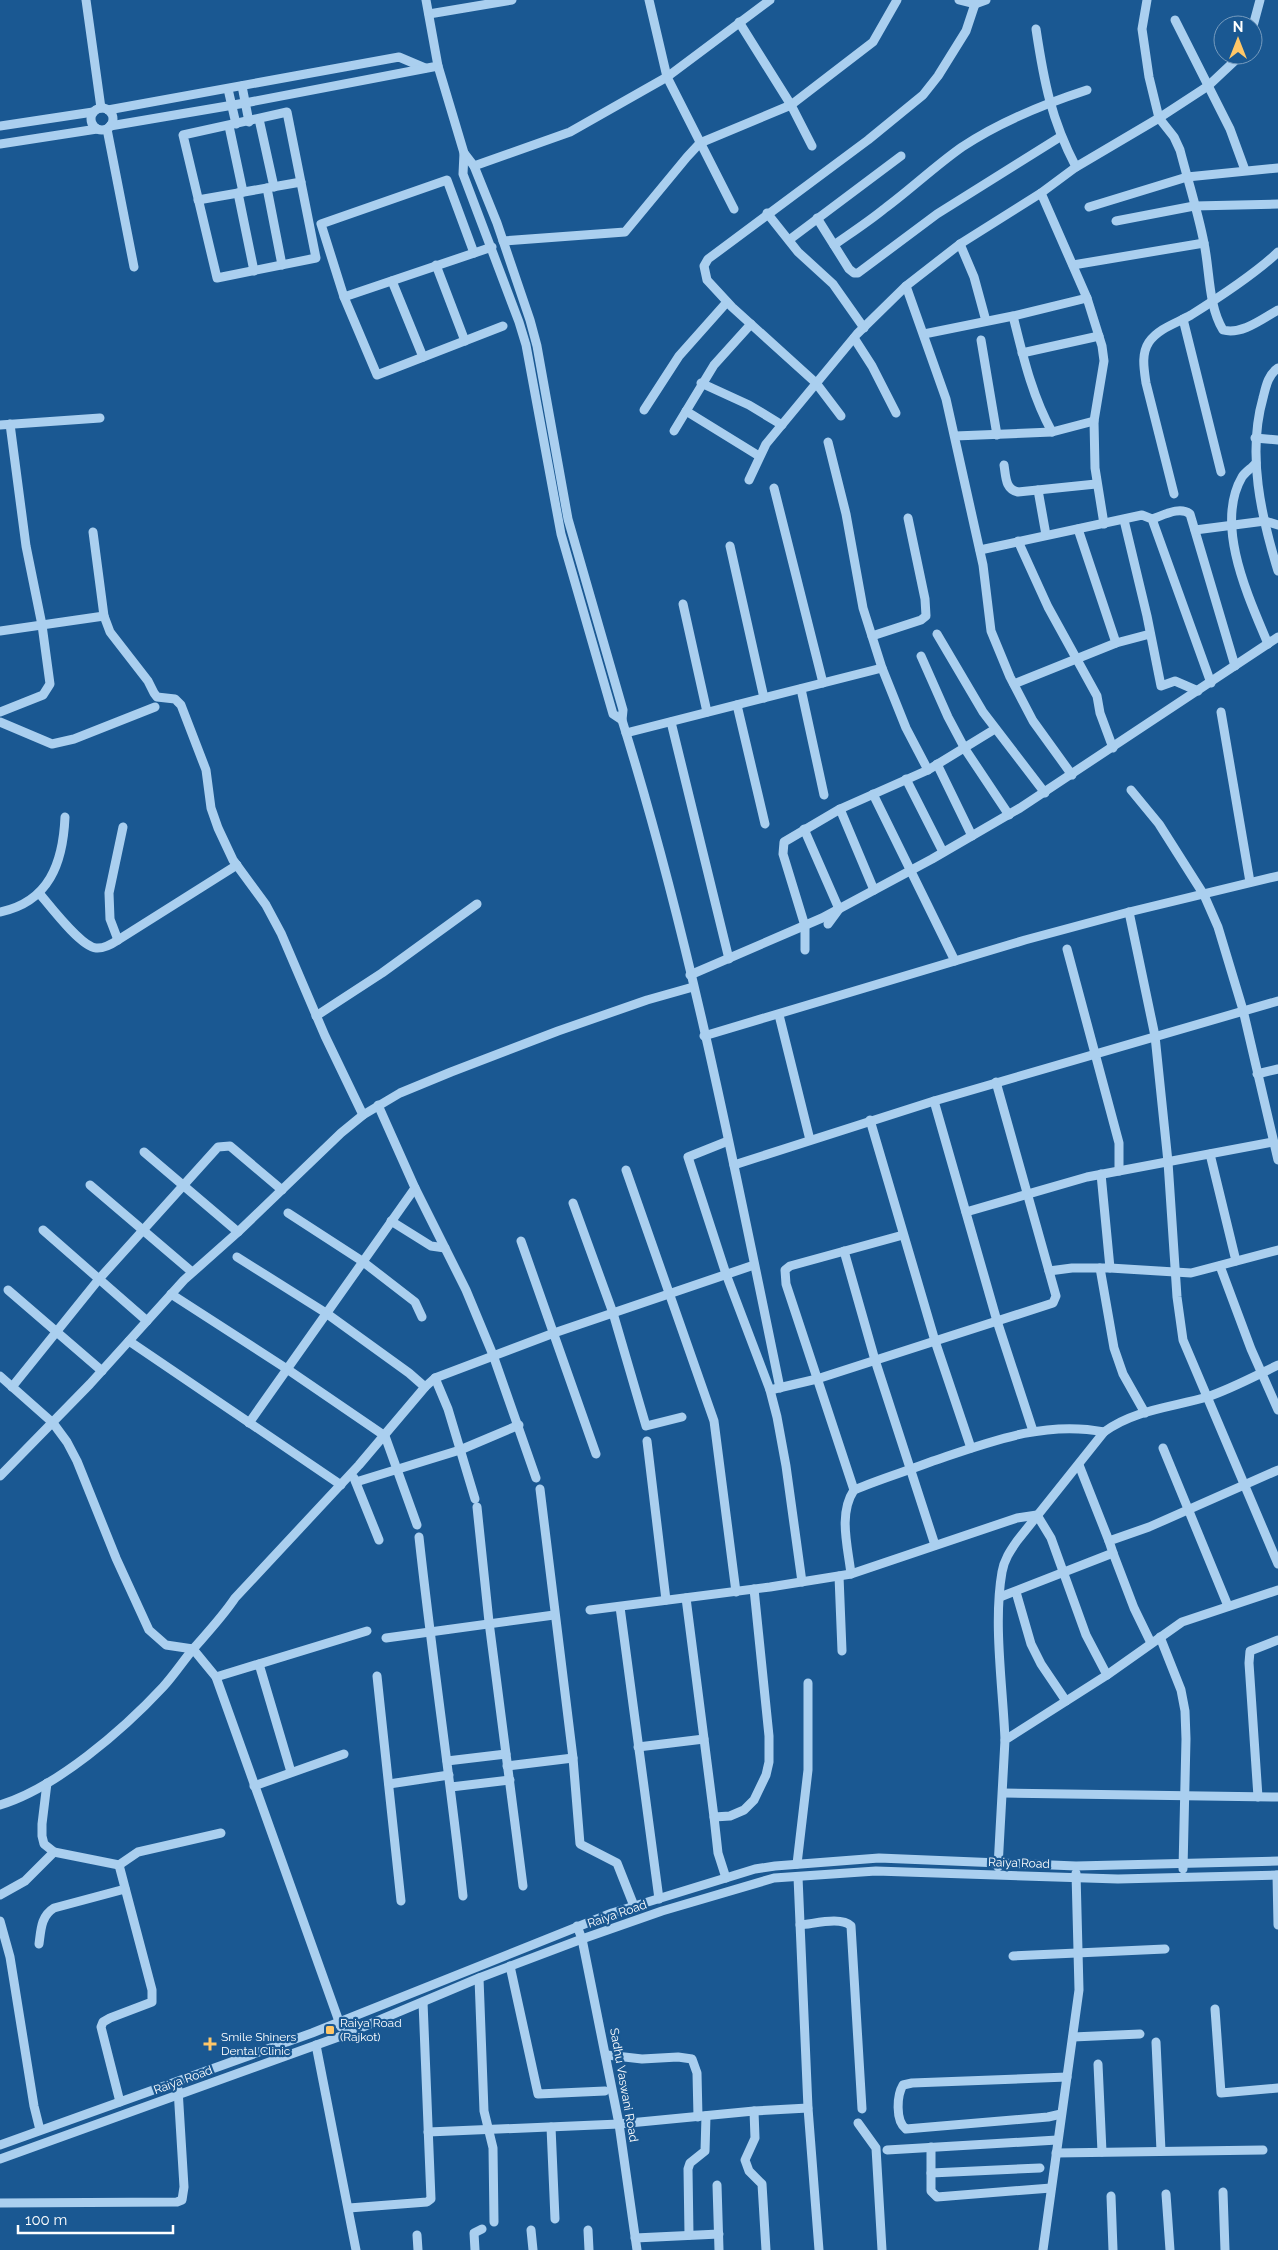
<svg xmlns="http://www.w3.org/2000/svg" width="1278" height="2250" font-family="Raleway,sans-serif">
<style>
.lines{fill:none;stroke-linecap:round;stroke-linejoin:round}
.minor{stroke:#aacfef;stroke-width:9}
.poi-dot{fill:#ffc768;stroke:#1a5892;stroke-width:2}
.labels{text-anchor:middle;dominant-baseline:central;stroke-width:4.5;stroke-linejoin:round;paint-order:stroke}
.street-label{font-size:12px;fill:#fff;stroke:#1a5892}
.poi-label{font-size:12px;fill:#fff;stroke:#1a5892;text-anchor:start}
</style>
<rect width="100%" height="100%" fill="#1a5892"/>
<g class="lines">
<g class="minor">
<path d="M86,0L101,108"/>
<path d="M649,0L667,77L734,209"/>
<path d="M959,0L975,4L986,0"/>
<path d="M1147,0L1142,29L1149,77L1159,118L1174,137L1180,150C1188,181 1198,212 1204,243C1210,271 1208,305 1223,330C1242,335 1262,319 1278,310"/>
<path d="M429,14L512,0"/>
<path d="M1175,20L1230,129L1245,170"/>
<path d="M739,22L791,105L812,146"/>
<path d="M1253,26L1260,0"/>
<path d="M1036,29C1044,82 1051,119 1076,167"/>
<path d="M438,66L464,153L463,174L519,322L526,345L561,534L613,714L622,720"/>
<path d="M242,86L249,122"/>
<path d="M228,89L236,124"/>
<circle cx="102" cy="119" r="11"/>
<path d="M108,110L399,57L425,68"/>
<path d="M287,112L316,258L217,278L183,135Z"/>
<path d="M259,119L274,187"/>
<path d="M0,126L93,112"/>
<path d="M110,126L245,103L438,66L426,0"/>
<path d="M229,126L243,192"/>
<path d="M107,129L134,267"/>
<path d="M0,144L97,129"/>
<path d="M464,153L474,166L497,223L530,320L537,346L568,519L623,710L622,720C690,938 734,1164 780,1388"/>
<path d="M474,166L570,132L667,77L770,0"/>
<path d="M267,188L282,265"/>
<path d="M238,193L254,271"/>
<path d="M1041,193L1087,298L1102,346L1104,361L1094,421L1095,468L1104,524"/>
<path d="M198,200L301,182"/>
<path d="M1089,207L1187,177L1278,168"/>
<path d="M767,213L798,252L833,284L864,328"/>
<path d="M817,218L849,269L854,273H858L937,214L1060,137"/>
<path d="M1116,221L1194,206L1278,204"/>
<path d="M789,240L901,156"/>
<path d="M503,241L625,232L687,157L700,143L791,105L873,42L897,0"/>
<path d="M960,244L974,277L986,321"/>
<path d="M834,245C851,233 868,222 884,209C911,189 935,166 962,147C1001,121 1044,104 1087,90"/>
<path d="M474,253L447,180L321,224L344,297L377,375L503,326"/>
<path d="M436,265L465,341"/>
<path d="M1073,265L1204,243"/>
<path d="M392,281L423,357"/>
<path d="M906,286L946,399L983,565L991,631L1010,677L1033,721L1072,775"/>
<path d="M344,297L492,247"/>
<path d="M1013,316C1023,356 1032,396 1052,432"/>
<path d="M1183,319L1221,472"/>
<path d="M924,334L1013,316L1087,298"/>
<path d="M854,338L872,366L896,413"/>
<path d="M981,340L997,435"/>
<path d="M1022,353L1099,336"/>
<path d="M1278,368C1268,375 1266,386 1263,398C1247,454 1261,516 1278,571"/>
<path d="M701,383L749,405L782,425"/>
<path d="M644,410L679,356L727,302"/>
<path d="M686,411L759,456"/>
<path d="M841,416L816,383L732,307L707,280L704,266L708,259L868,140L923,95L938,76L966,31L975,4"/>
<path d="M0,425L100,418"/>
<path d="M674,431L714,365L751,324"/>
<path d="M955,436L1052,432L1094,421"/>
<path d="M1255,438L1278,440"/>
<path d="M828,442L846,514L863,608L882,668L906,728L928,770"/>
<path d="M1256,463C1252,468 1245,472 1242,477C1214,525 1249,598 1268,644"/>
<path d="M1004,465C1006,477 1005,489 1018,492L1096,484"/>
<path d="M749,480L766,444L857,334L906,286L960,244L1041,193L1076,167L1159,118L1208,86L1241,55"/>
<path d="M774,488L823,683"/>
<path d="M1038,490L1046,535"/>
<path d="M1174,494L1146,383C1144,369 1141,354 1149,342C1159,328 1177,323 1191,315C1218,298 1255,274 1278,252"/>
<path d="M1152,519C1164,515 1180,506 1190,514L1235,666"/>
<path d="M1124,520L1147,616L1161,686L1175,681L1198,691"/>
<path d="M1078,529L1116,643"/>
<path d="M1195,530L1265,521L1278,525"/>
<path d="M93,532L104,616L110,632L148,681L154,693L157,697L175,699L181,705L206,770L211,808L218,828L233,860L266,905L281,933L325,1036L363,1115"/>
<path d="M1018,541L1048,607L1097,696L1100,713L1113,748"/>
<path d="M730,546L764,698"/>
<path d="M980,550L1142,515L1152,519L1211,683"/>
<path d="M683,604L707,712"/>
<path d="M0,631L104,616"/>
<path d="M937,634L983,712L1045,793"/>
<path d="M872,636L921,620L926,616L925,599L908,518"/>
<path d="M921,656L948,717L965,749L1009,815"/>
<path d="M1014,684L1116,643L1150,634"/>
<path d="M801,689L824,795"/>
<path d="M737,705L765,824"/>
<path d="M0,712L43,695L50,684L42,625L26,546L10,424"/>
<path d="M1221,712L1250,882"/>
<path d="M0,722L52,744L74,739L155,707"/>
<path d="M671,722L729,959"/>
<path d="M626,733L882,668"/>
<path d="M937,764L972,836"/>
<path d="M906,779L943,852"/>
<path d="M1131,790L1159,824L1204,895L1218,927L1243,1010L1278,1160"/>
<path d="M873,794L955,961"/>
<path d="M840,809L874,890"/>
<path d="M804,829L839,909L828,924"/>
<path d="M39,893C50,906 81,947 96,948C104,949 112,944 118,940L237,865"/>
<path d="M0,912C49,902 63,863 65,817"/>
<path d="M1129,912L1155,1036L1168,1162L1177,1297L1183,1340L1278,1564"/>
<path d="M118,940L110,919L109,893L123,827"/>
<path d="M1067,949L1119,1143V1171"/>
<path d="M805,950V926L783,854L784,842L840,809L928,770L995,729"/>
<path d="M690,975L822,918L932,859L1020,808L1278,637"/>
<path d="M779,1015L810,1140"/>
<path d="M316,1016L382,973L477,904"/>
<path d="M704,1036L1025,940L1129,912L1278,876"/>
<path d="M1257,1074L1278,1069"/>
<path d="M934,1101L997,1321L1033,1431"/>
<path d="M378,1105L415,1188L466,1290L493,1355L536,1478"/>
<path d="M870,1120L935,1341L971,1448"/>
<path d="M728,1141L688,1157L726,1274L770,1390L777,1417L786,1466L802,1582"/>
<path d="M144,1152L238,1232"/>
<path d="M1210,1154L1236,1261"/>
<path d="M734,1165L934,1101L1278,1001"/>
<path d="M626,1170L714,1421L736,1592"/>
<path d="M1101,1174L1110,1268"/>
<path d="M90,1185L192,1272"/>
<path d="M573,1203L613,1313L646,1426L682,1417"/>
<path d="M966,1212L1087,1177L1273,1142"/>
<path d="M288,1213L362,1261L415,1302L422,1317"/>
<path d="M391,1221L431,1246L445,1248"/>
<path d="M43,1230L147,1321"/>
<path d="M521,1241L596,1454"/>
<path d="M844,1251L875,1360L935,1545"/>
<path d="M237,1257L326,1313L409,1373L425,1387"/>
<path d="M1220,1266L1251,1349L1278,1410"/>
<path d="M1100,1268L1114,1348L1123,1374L1145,1413"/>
<path d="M1049,1271L1072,1268H1110L1191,1273L1278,1250"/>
<path d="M8,1290L102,1371"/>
<path d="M171,1294L287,1369L385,1436L417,1525"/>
<path d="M129,1341L341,1485"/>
<path d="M0,1376L53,1423L67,1442L77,1461L116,1558L149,1630L166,1645L193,1649L216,1677L341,2027"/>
<path d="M435,1378L448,1409L475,1499"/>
<path d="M12,1387L99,1279L218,1147L230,1146L282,1190"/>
<path d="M770,1390L817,1379L1053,1303L1056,1296L996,1082"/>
<path d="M249,1423L415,1188"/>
<path d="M647,1441L666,1600"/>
<path d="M1163,1448L1228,1606"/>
<path d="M1079,1465L1109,1541"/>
<path d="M0,1476L90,1384L184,1280L238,1232L341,1133L363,1115L400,1093L451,1072L558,1031L647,1000L693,987"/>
<path d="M354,1478L379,1540"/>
<path d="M356,1482L460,1450L519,1425"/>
<path d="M540,1489L573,1758L580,1844L617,1863L634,1906"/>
<path d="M854,1490L786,1284L785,1270L790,1266L903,1235"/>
<path d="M477,1507L489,1622L523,1886"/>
<path d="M419,1537C432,1657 450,1776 463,1896"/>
<path d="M1113,1553L1134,1608L1151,1643"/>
<path d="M851,1574C848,1547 838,1514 854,1490C880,1479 907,1471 933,1461C989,1442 1045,1420 1104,1432"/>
<path d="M839,1576L842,1651"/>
<path d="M1016,1592L1031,1644L1041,1664L1066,1701"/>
<path d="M1000,1597L1113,1553L1109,1541L1149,1527L1278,1470"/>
<path d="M686,1598L714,1817"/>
<path d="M620,1607L659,1899"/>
<path d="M590,1610L770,1587L851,1574L1017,1518L1037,1515L1051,1538L1086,1635L1107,1675"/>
<path d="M1160,1637L1181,1690L1185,1711L1186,1739L1183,1869"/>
<path d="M386,1638L554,1615"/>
<path d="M259,1664L291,1772"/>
<path d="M377,1676L401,1901"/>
<path d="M216,1677L367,1631"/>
<path d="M1005,1740C1003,1688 993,1623 1002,1572C1004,1560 1010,1551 1017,1541L1104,1432C1133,1410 1173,1407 1207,1397C1231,1389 1255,1376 1278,1365"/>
<path d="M638,1747L704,1739"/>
<path d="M447,1761L506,1754"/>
<path d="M507,1766L573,1758"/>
<path d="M47,1783L42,1824V1836L44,1844L54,1852L119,1865L152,1990V2002L110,2018L103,2022L101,2027L120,2102"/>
<path d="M389,1784L449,1775"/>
<path d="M254,1786L344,1754"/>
<path d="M451,1787L510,1780"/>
<path d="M1004,1793L1278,1797"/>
<path d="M1258,1797L1249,1663L1250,1651L1278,1640"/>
<path d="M0,1805C56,1788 123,1730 163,1687C174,1675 183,1661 194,1648C208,1632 223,1616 235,1598L359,1465L425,1387L435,1378L554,1333L754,1265"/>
<path d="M797,1864L808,1770V1683"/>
<path d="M119,1865L138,1852L221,1833"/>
<path d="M998,1867L1005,1740L1107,1675L1182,1622L1278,1590"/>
<path d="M1277,1875L1278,1925"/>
<path d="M798,1877L808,2108L819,2250"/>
<path d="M726,1878L718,1853L714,1817L730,1816L744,1810L754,1800L766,1775L769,1762V1736L754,1589"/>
<path d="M0,1895L25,1881L54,1852"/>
<path d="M0,1921L10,1957L34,2106L40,2130"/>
<path d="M800,1925C814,1924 841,1916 851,1926L862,2109"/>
<path d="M577,1926L582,1939L619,2124L637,2250"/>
<path d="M39,1944C41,1929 41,1916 54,1908L125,1889"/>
<path d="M1013,1956L1165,1949"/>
<path d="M510,1966L538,2094L605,2091"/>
<path d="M479,1978L484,2111L493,2148L494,2222"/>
<path d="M1215,2009L1221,2093L1278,2088"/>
<path d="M1073,2037L1140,2034"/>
<path d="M1156,2042L1161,2151"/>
<path d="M316,2045L356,2250"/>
<path d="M607,2055L642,2059L678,2057L692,2059L697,2073L698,2117"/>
<path d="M1098,2064L1102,2152"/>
<path d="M754,2111L755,2138L745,2160L749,2171L762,2184L766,2250"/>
<path d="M1061,2114L1048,2117L906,2129C895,2121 897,2095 903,2085L912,2083L1067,2077"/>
<path d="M858,2123L876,2148L882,2250"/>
<path d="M551,2127L555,2219"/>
<path d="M428,2132L619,2124L754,2111L808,2108"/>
<path d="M0,2145L312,2033L612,1913L755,1869L775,1866L879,1858L1076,1866L1278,1861"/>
<path d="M931,2147V2191L937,2197L1051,2188"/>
<path d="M887,2150L1057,2140"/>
<path d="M1056,2153L1263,2150"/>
<path d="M0,2159L344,2035L479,1978L582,1939L662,1911L774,1878L876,1871L1118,1879L1278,1875"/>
<path d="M931,2173L1040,2168"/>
<path d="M717,2185L719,2250"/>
<path d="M1223,2192L1225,2250"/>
<path d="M1166,2194L1170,2250"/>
<path d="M1111,2196L1113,2250"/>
<path d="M0,2203L177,2202L182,2200L184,2187L178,2089"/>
<path d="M349,2208L427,2202L431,2199L423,2002"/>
<path d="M531,2230L533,2250"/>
<path d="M588,2230L589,2250"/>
<path d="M417,2235L418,2250"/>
<path d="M689,2235L688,2169L690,2163L705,2151L706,2116"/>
<path d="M635,2238L719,2234"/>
<path d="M475,2250L474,2233L482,2229"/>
<path d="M1043,2250L1079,1990L1076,1873"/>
</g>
</g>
<g class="poi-dot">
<rect x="325" y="2025" width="10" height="10" rx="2.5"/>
<path d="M207.5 2036.5h5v5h5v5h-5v5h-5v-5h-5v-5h5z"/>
</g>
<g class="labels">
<g class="street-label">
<text transform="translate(1019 1863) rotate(2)">Raiya Road</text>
<text transform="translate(617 1914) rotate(-19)">Raiya Road</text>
<text transform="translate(183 2080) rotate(-20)">Raiya Road</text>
<text transform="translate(624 2085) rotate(80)">Sadhu Vaswani Road</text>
</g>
<g class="poi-label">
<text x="340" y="2023">Raiya Road<tspan x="340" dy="14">(Rajkot)</tspan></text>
<text x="221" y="2037">Smile Shiners<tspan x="221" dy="14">Dental Clinic</tspan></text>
</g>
</g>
<g transform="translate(1238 40)"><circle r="24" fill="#1a5892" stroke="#769bbe"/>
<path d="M0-4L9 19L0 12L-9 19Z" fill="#ffc768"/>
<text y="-8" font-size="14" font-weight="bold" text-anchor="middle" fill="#ffffff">N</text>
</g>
<path d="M18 2225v8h155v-8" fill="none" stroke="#ffffff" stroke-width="2.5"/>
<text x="25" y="2225" font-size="15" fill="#ffffff" stroke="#1a5892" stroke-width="4" paint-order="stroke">100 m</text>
</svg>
